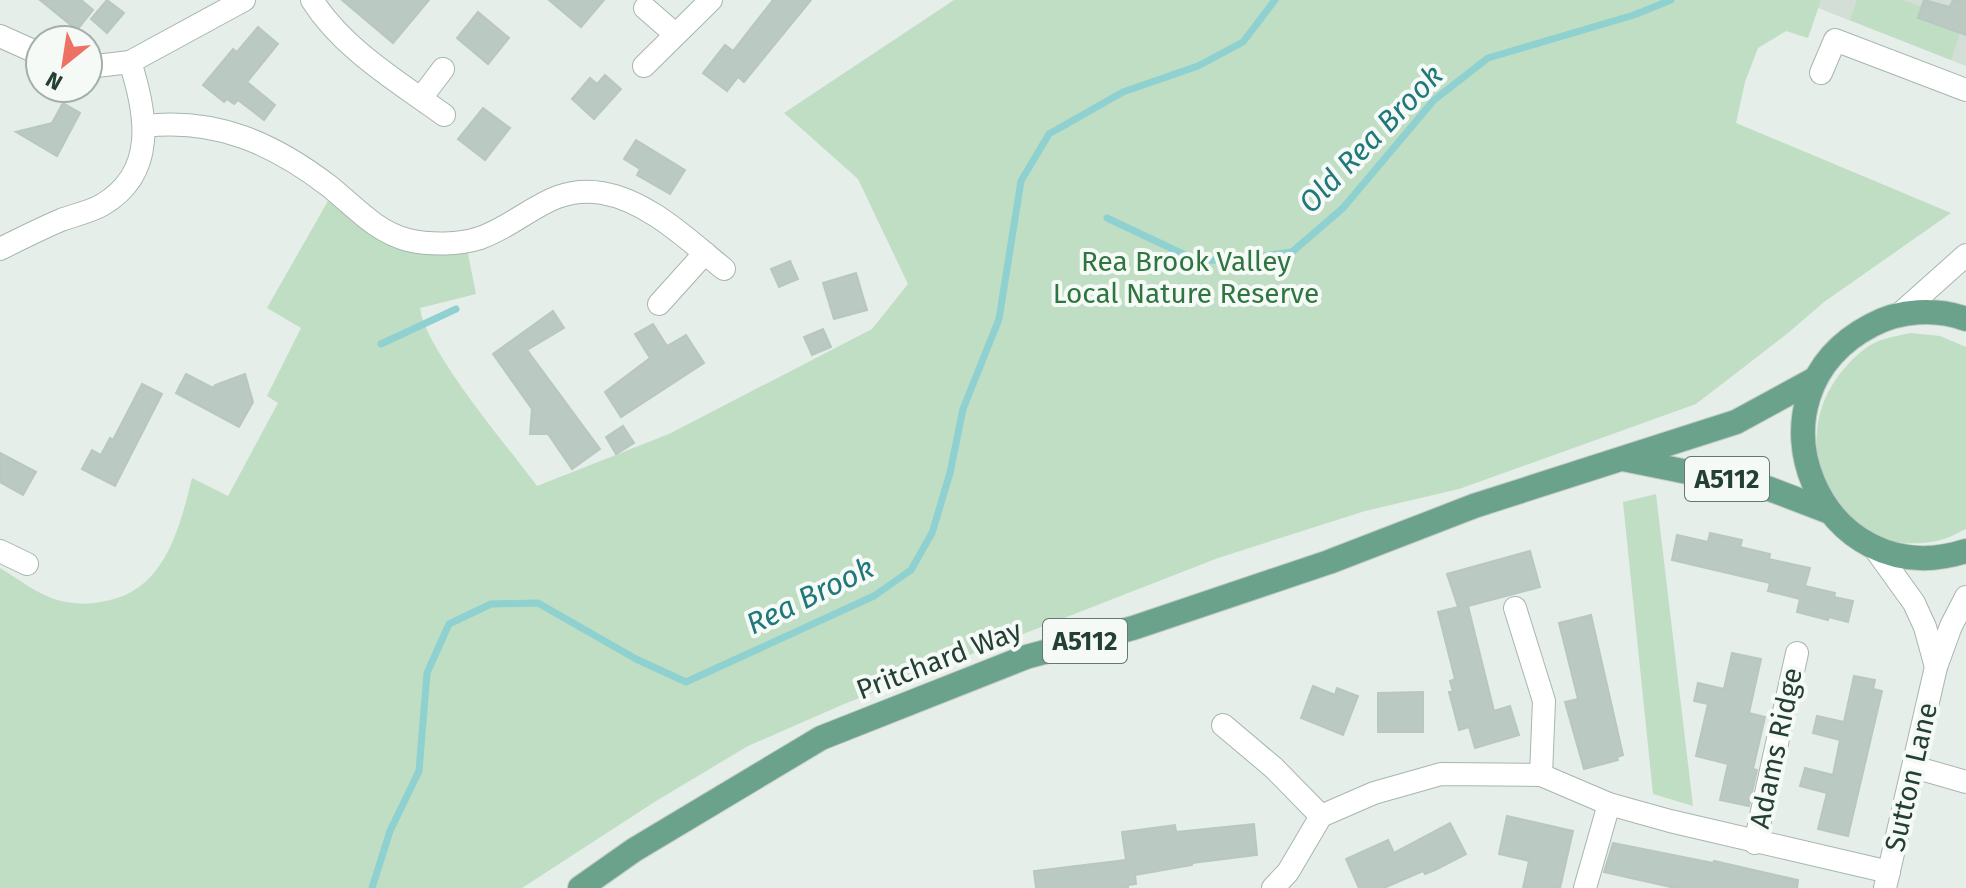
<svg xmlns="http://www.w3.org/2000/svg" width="1966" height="888" font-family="'Fira Sans',sans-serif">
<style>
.built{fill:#d3ded7}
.green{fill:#bfdec3}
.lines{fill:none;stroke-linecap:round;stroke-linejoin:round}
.stream{stroke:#8fd0d1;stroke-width:7}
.building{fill:#bac9c1;stroke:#b8c7bf;stroke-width:2}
.street-casing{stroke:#a7b6af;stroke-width:24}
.primary-casing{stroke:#c2cac6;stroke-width:26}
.street{stroke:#fff;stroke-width:22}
.primary{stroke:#6ba28c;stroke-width:24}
.labels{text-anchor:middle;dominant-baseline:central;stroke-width:8;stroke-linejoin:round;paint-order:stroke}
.shield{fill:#f6faf7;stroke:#63786e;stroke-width:2}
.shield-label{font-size:26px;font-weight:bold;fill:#244034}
.park-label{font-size:28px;fill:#2f7541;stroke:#f6faf7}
.street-label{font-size:28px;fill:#244034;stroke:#f6faf7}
.water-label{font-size:30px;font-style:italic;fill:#20787a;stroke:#f6faf7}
</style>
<rect width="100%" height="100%" fill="#e5eee9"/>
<path class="built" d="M1821,0H1966V66L1818,8Z"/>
<g class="green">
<path d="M954,0H1821L1808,38L1786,31L1758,48L1745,82L1736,123L1951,213L1824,302L1788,333L1696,404L1459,489L1365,511L1218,558L844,704L748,746L656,801L522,888H0V568C17,578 36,593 54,599C73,605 91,605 110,600C165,588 180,527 192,478L228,496L278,403L267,396L301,328L267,308L328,201L365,228L467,249L476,294L420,308C425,350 509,448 537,486L669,434L872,329L908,284L858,179L784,113Z"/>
<path d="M1857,0H1903L1922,7L1918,19L1960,33L1951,60L1850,20Z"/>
<path d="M1911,333L1940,336L1966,347V529C1959,532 1951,537 1944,539C1848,567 1779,454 1839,375C1850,361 1864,346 1881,340C1890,337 1901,335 1911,333Z"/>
<path d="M1656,494L1693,806L1653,794L1623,502Z"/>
</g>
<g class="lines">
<g class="stream">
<path d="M1107,218L1198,261L1250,258L1292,252L1343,208L1434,100L1488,58L1634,15L1671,0"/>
<path d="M381,344L456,309"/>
<path d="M372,888L390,831L419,771L427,673L449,624L491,604L538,603L636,659L686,682L874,596L911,570L932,533L950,473L963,409L999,319L1021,181L1049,134L1123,92L1198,66L1243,42L1275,0"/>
</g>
</g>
<g class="building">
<path d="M40,0H81L93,10L77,30Z"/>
<path d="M107,0L124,13L107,33L91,19Z"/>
<path d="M342,0H429L393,43Z"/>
<path d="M549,0H604L581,27Z"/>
<path d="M773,0H811L744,82L738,77L727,91L703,73L725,45L733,51Z"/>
<path d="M1924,0L1950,7L1953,0H1966V35L1918,18Z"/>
<path d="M478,12L509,38L488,64L457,38Z"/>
<path d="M258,27L278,44L247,82L275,105L264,120L238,100L234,104L227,99L224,102L203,85L233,49L237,52Z"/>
<path d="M605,75L621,89L594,119L572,99L590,78L597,84Z"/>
<path d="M63,103L80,113L57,156L16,132L52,123Z"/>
<path d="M483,108L510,128L485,160L458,139Z"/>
<path d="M636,140L685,170L670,194L637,175L640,169L624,159Z"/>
<path d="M790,261L798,279L779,287L771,269Z"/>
<path d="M856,273L867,310L834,319L823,283Z"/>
<path d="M553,311L564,328L527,350L600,449L572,469L548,434H530L532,409L493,354Z"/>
<path d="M653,324L667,346L686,335L704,363L621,417L605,392L650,358L635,334Z"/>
<path d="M823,329L831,347L812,355L804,337Z"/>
<path d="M186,374L213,388L215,385L245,374L253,402L239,427L176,393Z"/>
<path d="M142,384L162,394L115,486L82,469L92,450L101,455L110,438L113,440Z"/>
<path d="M623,426L634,443L616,454L606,437Z"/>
<path d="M0,453L36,472L23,495L0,482Z"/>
<path d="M1710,533L1742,540L1740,547L1770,554L1769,559L1810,568L1805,586L1835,593L1834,597L1853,601L1848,622L1829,617L1828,620L1797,612L1800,599L1768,591L1770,583L1672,560L1677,535L1708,542Z"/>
<path d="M1530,551L1540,587L1468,606L1494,711L1510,706L1519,735L1475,748L1469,727L1459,730L1449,692H1453L1450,681L1455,679L1438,612L1458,607L1447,574Z"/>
<path d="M1591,615L1623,755L1617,757L1618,760L1584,769L1565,702L1578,699L1559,623Z"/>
<path d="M1732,653L1761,659L1749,713L1765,717L1753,769L1757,770L1749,806L1720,800L1728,764L1696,756L1708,704L1694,701L1698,683L1724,689Z"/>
<path d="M1854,676L1875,680L1873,689L1882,691L1848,836L1818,829L1827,793L1800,786L1805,768L1833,775L1840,740L1813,733L1817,716L1844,722Z"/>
<path d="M1313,686L1335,695L1337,688L1358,696L1343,735L1301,718Z"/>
<path d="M1423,692V732H1378V693Z"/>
<path d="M1507,816L1573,831L1560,888H1523L1529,861L1499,854Z"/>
<path d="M1450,823L1466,854L1435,870L1425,874L1423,871L1384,888H1359L1346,859L1388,840L1394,853Z"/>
<path d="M1254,824L1257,855L1192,863V865L1135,875L1136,884L1128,885V888H1036L1034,871L1126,860L1122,832L1175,825L1176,832Z"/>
<path d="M1613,843L1713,863L1714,861L1798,880L1797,888H1675L1604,872Z"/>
</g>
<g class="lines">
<defs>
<g id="street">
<path d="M312,0C343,49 397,81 444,115"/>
<path d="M645,8L675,34"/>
<path d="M0,36L40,54"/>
<path d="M644,66L711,0"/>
<path d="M88,67L130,62L244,0"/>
<path d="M1821,73L1835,40L1966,90"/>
<path d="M421,98L443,69"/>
<path d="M145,126C216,118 273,143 329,186C354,206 376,232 408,240C430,245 459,245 480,238C525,222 550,184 602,193C649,201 689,241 724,269"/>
<path d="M0,249C20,239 40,229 61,220C74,215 90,212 102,205C157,173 147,114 130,62"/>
<path d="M659,304L705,253"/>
<path d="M1901,313L1966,255"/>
<path d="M1873,546L1914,603L1925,627L1936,667"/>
<path d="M0,551L27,564"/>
<path d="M1515,608L1544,701L1541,775"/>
<path d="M1223,725L1274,768L1321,816"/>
<path d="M1914,767L1966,782"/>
<path d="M1755,843L1797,653"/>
<path d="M1273,888L1288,872L1321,816L1374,793L1441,774L1541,775L1609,804L1670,821L1889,872"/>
<path d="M1585,888L1609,804"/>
<path d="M1885,888L1936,667L1951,626L1966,597"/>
</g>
<g id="primary">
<path d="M1966,319C1936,308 1900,310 1872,325C1735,396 1821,598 1966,551"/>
<path d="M1623,459L1767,488L1830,512"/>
<path d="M580,888L634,850L821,738L1026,657L1133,628L1329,562L1474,506L1736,422L1815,379"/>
</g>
</defs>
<use href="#street" class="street-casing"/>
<use href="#primary" class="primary-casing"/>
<use href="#street" class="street"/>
<use href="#primary" class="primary"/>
</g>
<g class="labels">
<g class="shield">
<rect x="1685" y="457" width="84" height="44" rx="6"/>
<rect x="1043" y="619" width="84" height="44" rx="6"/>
</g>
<g class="shield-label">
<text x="1727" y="479">A5112</text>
<text x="1085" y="641">A5112</text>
</g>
<g class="park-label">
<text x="1186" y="261">Rea Brook Valley<tspan x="1186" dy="32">Local Nature Reserve</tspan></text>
</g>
<g class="street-label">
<text transform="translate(939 660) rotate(-21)">Pritchard Way</text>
<text transform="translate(1776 748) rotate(-78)">Adams Ridge</text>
<text transform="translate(1911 777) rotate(-77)">Sutton Lane</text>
</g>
<g class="water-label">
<text transform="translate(1371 139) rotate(-46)">Old Rea Brook</text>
<text transform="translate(810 596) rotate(-26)">Rea Brook</text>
</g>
</g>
<g transform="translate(64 64) rotate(210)"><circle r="38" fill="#f6faf7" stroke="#a2b0a9" stroke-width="2"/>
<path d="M0-6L14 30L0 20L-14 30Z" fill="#ee7263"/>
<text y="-12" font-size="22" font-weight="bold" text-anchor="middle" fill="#244034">N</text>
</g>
</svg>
